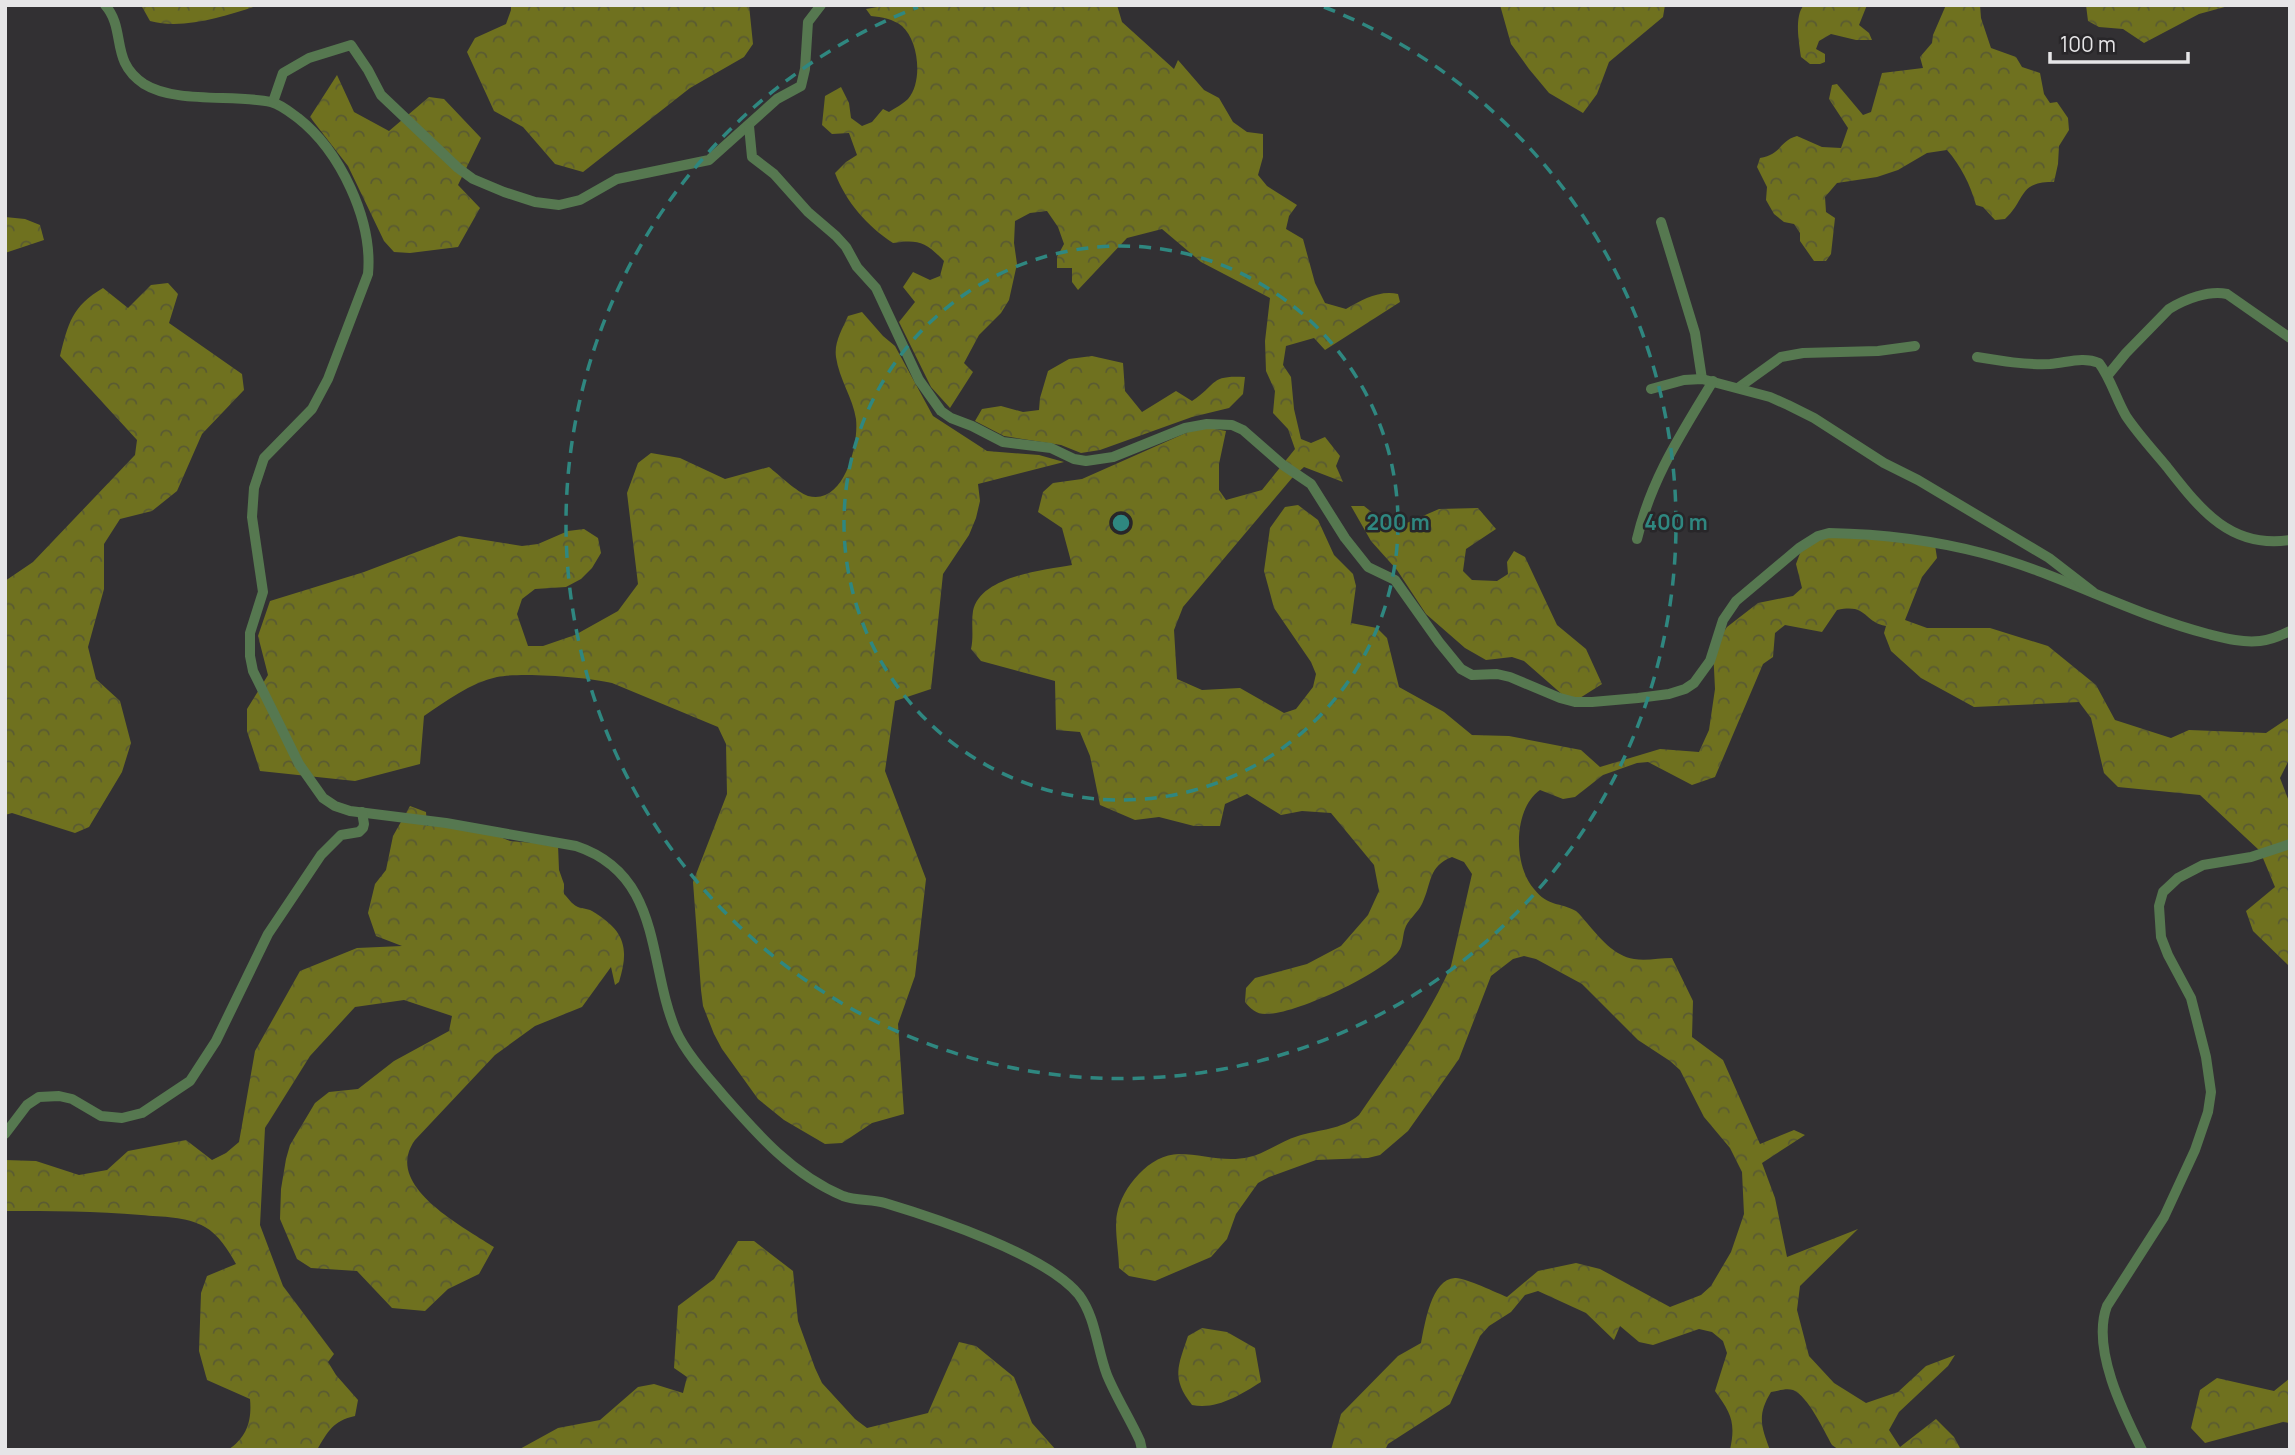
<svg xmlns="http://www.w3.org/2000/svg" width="2295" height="1455" font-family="Manrope,sans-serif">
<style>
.forest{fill:url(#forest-crowns)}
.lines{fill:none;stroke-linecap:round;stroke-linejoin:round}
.minor{stroke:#567850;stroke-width:10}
.ring{fill:none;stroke:#2f8780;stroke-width:3.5;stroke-dasharray:12 9}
.centre{fill:#2f8780;stroke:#282629;stroke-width:3.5}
.ring-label{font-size:21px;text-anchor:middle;font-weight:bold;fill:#2f8780;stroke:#282629;stroke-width:5;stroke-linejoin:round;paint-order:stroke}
</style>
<defs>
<pattern id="forest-crowns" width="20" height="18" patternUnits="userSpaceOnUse" patternTransform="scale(1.75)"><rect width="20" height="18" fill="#6f711f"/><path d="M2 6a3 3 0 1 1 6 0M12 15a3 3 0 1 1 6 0" fill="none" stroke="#5a5b32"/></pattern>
</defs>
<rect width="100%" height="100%" fill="#323033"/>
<g class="forest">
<path d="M141,5H259C227,16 183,30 150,21Z"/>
<path d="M511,5H749L753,44L744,57L690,88L583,172L555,164L523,127L494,111L467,52L475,38L506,24L511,10Z"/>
<path d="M889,5H1117L1122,22L1174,69L1178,60L1204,90L1219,98L1233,122L1247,132L1263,134V157L1258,175L1267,186L1297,205L1289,216L1286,229L1303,239L1315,283L1325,303L1346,309C1362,300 1379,290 1398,294L1400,302L1325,350L1314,338L1286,346L1283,365L1291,377L1294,409L1301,439L1311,443L1325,437L1340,456L1336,466L1343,482L1304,467L1292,478L1183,607L1174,630L1177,679L1202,690L1240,688L1284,713L1296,709L1313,687L1316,674L1311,662L1274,608L1264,571L1270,528L1285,507L1298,505L1318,520L1334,555L1353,574L1356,586L1351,623L1377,628L1387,638L1399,687L1444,712L1472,735L1509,736L1581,750L1600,767L1660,749L1699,752L1709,730L1715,689L1713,648L1727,627L1758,603L1793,596L1802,588L1796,564L1805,540L1870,533L1935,545L1937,558L1922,577L1905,620L1927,628H1990L2048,646L2096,685L2115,720L2171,738L2189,730L2266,733L2290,717V758L2280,778L2290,804V967L2253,931L2246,911L2275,887L2260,851L2200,795L2118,787L2104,773L2091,718L2079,702L1974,707L1921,678L1891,651L1884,633L1886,626C1863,622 1868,603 1837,610L1822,632L1785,625L1775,633L1773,657L1763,664L1715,777L1692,785L1648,762L1637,763L1603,775L1575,797L1563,799L1540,790C1513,809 1513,865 1534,889C1548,907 1560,902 1576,911C1580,914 1584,920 1587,923C1599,937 1614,956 1634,959C1646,961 1660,958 1672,958L1693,1001L1692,1037L1723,1060L1760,1144L1794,1130L1805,1135L1762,1163L1775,1198L1787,1257L1858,1229L1800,1286L1797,1310L1809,1356L1834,1383L1866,1403L1898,1392L1926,1366L1955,1355L1948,1366L1899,1412L1889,1430L1900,1447L1936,1419L1954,1437L1961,1450H1839L1832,1445C1824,1431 1808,1396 1793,1390C1786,1388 1778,1391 1771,1392C1757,1415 1761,1426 1770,1450H1730C1736,1422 1731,1413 1715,1391L1727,1353L1723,1341L1712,1332L1699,1329L1653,1345L1639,1342L1620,1326L1614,1340L1586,1313L1538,1291L1525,1295L1511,1312L1489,1326L1480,1336L1450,1404L1388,1444L1385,1450H1331L1341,1414L1398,1356L1421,1343C1425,1324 1431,1279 1455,1278C1464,1277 1497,1293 1507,1297L1538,1271L1576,1263L1600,1269L1670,1307L1701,1295L1711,1286L1731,1252L1744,1214L1742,1172L1730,1148L1704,1117L1680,1070L1670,1061L1638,1040L1582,984L1536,959L1524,956L1513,959L1491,976L1459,1059L1408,1131L1380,1155L1368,1158L1316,1160L1269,1177L1258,1183L1236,1214L1227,1239L1211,1257L1155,1281L1129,1276L1119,1268C1119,1253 1114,1228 1117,1214C1122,1187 1150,1154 1179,1154C1202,1154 1225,1163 1249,1157C1266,1153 1281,1141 1298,1136C1320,1129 1341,1130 1359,1115C1392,1067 1427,1020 1451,966L1472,874L1464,862L1452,857C1428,866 1432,883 1422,904C1418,912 1410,918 1406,926C1402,934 1404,945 1398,952C1380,975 1297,1013 1268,1014C1257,1015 1251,1009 1245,1002L1246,988L1255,978L1307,964L1341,946L1368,915L1379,891L1374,865L1331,813L1302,811L1281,815L1247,794L1225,804L1220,826H1194L1159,817L1135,820L1100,805L1090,756L1080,732L1056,730L1055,681L981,661L971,649C974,636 971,623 973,611C980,576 1044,570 1072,565L1062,528L1038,512L1043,492L1053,483L1082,479L1188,432L1209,428L1226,431L1219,464V490L1226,500L1262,490L1295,449L1288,429L1273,413L1275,391L1266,371L1265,341L1270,298L1201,262L1162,229L1127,238L1078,290L1072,282V268H1057V257L1064,244L1058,227L1047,211L1030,213L1015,221L1014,243L1017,264L1009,300L1001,313L979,335L964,363L973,372L950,408L931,387L899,322L915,302L903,287L913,272L930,280L940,276L944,261C926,242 918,239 893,243C867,226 846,202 835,173L846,162L857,155L849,133L832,134L822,125L825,96L841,87L849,103L851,118L862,126L872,122L883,109L889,112C895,108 903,104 908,99C923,82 919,41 902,26C893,19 882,17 871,16L866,9Z"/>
<path d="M1500,5H1665L1663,17L1609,62L1597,94L1583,113L1549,93L1529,69L1511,44Z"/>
<path d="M1804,5H1867L1859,25L1869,33L1872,40H1856L1831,34L1819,41L1816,49L1825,54V62L1820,64H1810L1801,57C1799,42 1794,16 1804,5Z"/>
<path d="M1946,5H1980L1981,18L1991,48L2016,57L2022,67L2040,73L2044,94L2050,103L2057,102L2068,118L2069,130L2059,146L2058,164L2054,182C2018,181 2026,200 2005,219L1995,220L1983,207L1976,205C1970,184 1961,166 1947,150L1927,153L1898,170L1877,177L1837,183L1825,197L1826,212L1835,218L1831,254L1826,261H1814L1800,241V233L1794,224L1784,222L1774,214L1766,200L1767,187L1757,167L1760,158C1782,154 1779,141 1797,136L1822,147L1841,148L1848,128L1829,99L1832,85L1837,84L1863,115L1871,112L1882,73L1923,68L1920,57L1932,43L1933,35Z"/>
<path d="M2086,5H2232L2199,14L2144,43L2123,29L2099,27L2088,21Z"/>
<path d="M337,75L354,112L389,131L429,97L444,99L481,138L458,185L480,208L458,247L410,253L394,252L384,241L348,166L310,117Z"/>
<path d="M5,217L25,219L40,225L44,240L5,253Z"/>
<path d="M168,283L178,294L169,323L242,374L244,390L202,434L177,491L152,511L120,519L104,544V589L88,647L96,679L120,701L131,743L122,772L89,827L75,833L12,813L5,815V581L33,562L135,455L137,440L60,356C68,324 72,306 103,288L128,308L151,285Z"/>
<path d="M862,312L883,336L895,346L933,416L987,451L1039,455L1064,462L978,484L980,501L976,518L969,535L943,574L931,689L895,701L885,771L926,879L915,976L898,1024L904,1114L872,1123L842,1143L825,1144L784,1120L758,1099L722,1049L714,1034L703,1006L701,990L693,882L727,794L726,744L718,727L612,683C586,677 522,672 497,677C470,683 446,701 424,716L420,764L355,781L260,771L247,731V709L268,675L258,636L270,601L364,572L459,536L522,546L538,544L568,531L584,529L598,538L601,553L592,568L581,579L566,587L535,589L522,599L517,614L528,646H543L575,635L618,611L638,584L627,493L638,463L651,453L680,458L725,479L769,467C779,475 797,492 808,496C844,506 859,445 856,419C853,398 839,379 836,357C834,342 842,330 848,316Z"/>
<path d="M1092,356L1123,363L1125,391L1142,412L1176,391L1192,401C1218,384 1209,375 1245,377L1243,394L1229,408L1192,417L1100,450L1081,453L1061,445L1004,436L975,421L982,409L1001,406L1023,412L1039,410L1040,398L1048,371L1069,359Z"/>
<path d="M1351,506H1364L1393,529L1439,509L1478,508L1496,529L1466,549L1463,571L1472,580L1497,581L1508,574L1507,562L1514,551L1525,557L1557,625L1586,649L1602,684L1572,703L1524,661L1512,657L1486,660L1465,648L1426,614L1397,570L1371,541Z"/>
<path d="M410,806L426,812L427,826L436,824L500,837L510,841L558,845L559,870L564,884V894C568,898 572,904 576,906C581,909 587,908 592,911C624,930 630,947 619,982L615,985L611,967L582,1007L535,1026L495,1055L415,1140C412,1144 409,1150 408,1155C399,1194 467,1229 494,1247L479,1274L448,1289L425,1311L392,1308L357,1271L311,1268L297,1259L280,1219L281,1189L286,1159L290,1145L315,1103L329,1092L358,1089L394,1061L449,1031L452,1016L404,1000L355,1007L310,1056L265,1128L260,1225L283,1286L334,1354L328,1362L336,1375L358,1400L355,1416C333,1421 328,1431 317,1450H228C247,1437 252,1421 250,1399L207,1380L199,1351L201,1293L207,1276L236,1264C229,1251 218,1234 205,1227C186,1216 162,1217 141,1215C96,1211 51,1211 5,1211V1160L36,1161L79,1175L107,1170L128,1151L186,1140L212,1160L226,1153L239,1142L255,1051L300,971L357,948L402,946L376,936L368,913L375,884L386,870L393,836Z"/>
<path d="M738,1241H754L793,1271L798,1321L815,1368L822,1383L855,1419L867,1428L928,1413L959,1342L976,1346L1014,1377L1032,1423L1056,1450H518L558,1428L600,1420L638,1387L654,1384L683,1393L687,1377L674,1368L678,1306L714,1279Z"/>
<path d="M1202,1328L1227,1332L1255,1348L1261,1382C1240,1395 1217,1410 1192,1405C1171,1378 1178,1366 1188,1336Z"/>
<path d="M2217,1378L2274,1391L2290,1378V1423L2283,1422L2205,1443L2191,1428L2200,1390Z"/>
</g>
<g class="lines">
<g class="minor">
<path d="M105,5C127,30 109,61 144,84C176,104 234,94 271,102C280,104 290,112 298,118C340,151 373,220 368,274L328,379L312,409L264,458L254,488L252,517L263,592L250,633V656L253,671L299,764L323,798L335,806L350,811L446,823L576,846C663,875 647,963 676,1031C686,1053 707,1076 723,1095C758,1135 793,1175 843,1196C856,1201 872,1199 885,1203C935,1218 1047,1255 1079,1295C1096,1318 1097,1349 1107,1375C1116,1397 1130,1419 1140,1441L1142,1450"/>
<path d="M273,102L283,73L309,58L351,45L368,70L381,95L458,168L473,179L504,192L535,202L559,205L580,200L617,179L709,160L777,99L801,86L805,69L808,22L821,5"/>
<path d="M749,126L752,157L774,174L808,212L836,236L846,247L857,267L876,288L919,380L941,411L951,418L972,426L1003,442L1051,448L1074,459L1086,461L1113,457L1185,428L1207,424L1232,425L1243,430L1283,465L1311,484L1345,538L1368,567L1395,580L1439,642L1461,669L1472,675L1497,674L1510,677L1560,698L1575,702H1592L1638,698L1669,694L1685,689L1694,683L1710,661L1723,620L1736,601L1799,548L1818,536L1829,533C1881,534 1932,540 1982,553C2059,573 2130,614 2208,634C2224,638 2242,643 2260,641C2271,640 2280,636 2290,631"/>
<path d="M1661,222L1695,333L1702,379"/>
<path d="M1977,357C2001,361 2025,365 2050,364C2066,363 2083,356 2099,363C2111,379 2116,399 2126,416C2138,434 2153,450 2167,467C2200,509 2230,549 2290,540"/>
<path d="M2108,375L2126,353L2169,309C2185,299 2209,290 2227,294L2290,338"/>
<path d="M1738,388L1781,357L1803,353L1878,351L1915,346"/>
<path d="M1651,389L1684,380L1702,379L1770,397L1788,405L1814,418L1884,463L1918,480L2049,558L2093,592"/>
<path d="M1637,539C1651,479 1681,434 1713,381"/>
<path d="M5,1134L27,1105L39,1097L59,1096L72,1099L101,1116L122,1118L142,1113L190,1081L216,1041L268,934L321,855L341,835L359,832L363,828L364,824L362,812"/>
<path d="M2142,1450C2123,1412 2091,1348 2107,1306L2164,1217L2195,1150L2208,1112L2211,1092L2206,1057L2191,998L2168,955L2161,937L2159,906L2163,892L2178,878L2203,865L2251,857L2290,844"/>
</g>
</g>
<g class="ring">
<circle cx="1121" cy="523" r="277"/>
<path d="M1324 7A555 555 0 1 1 918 7"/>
</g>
<circle cx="1121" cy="523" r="10" class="centre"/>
<g class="ring-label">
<text x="1398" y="530">200 m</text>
<text x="1676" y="530">400 m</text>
</g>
<rect width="2295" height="1455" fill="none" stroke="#e6e5e7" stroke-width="14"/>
<path d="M2050 52v10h138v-10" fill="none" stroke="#e6e5e7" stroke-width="3.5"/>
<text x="2060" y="52" font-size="21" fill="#e6e5e7" stroke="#282629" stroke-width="5" paint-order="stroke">100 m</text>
</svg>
